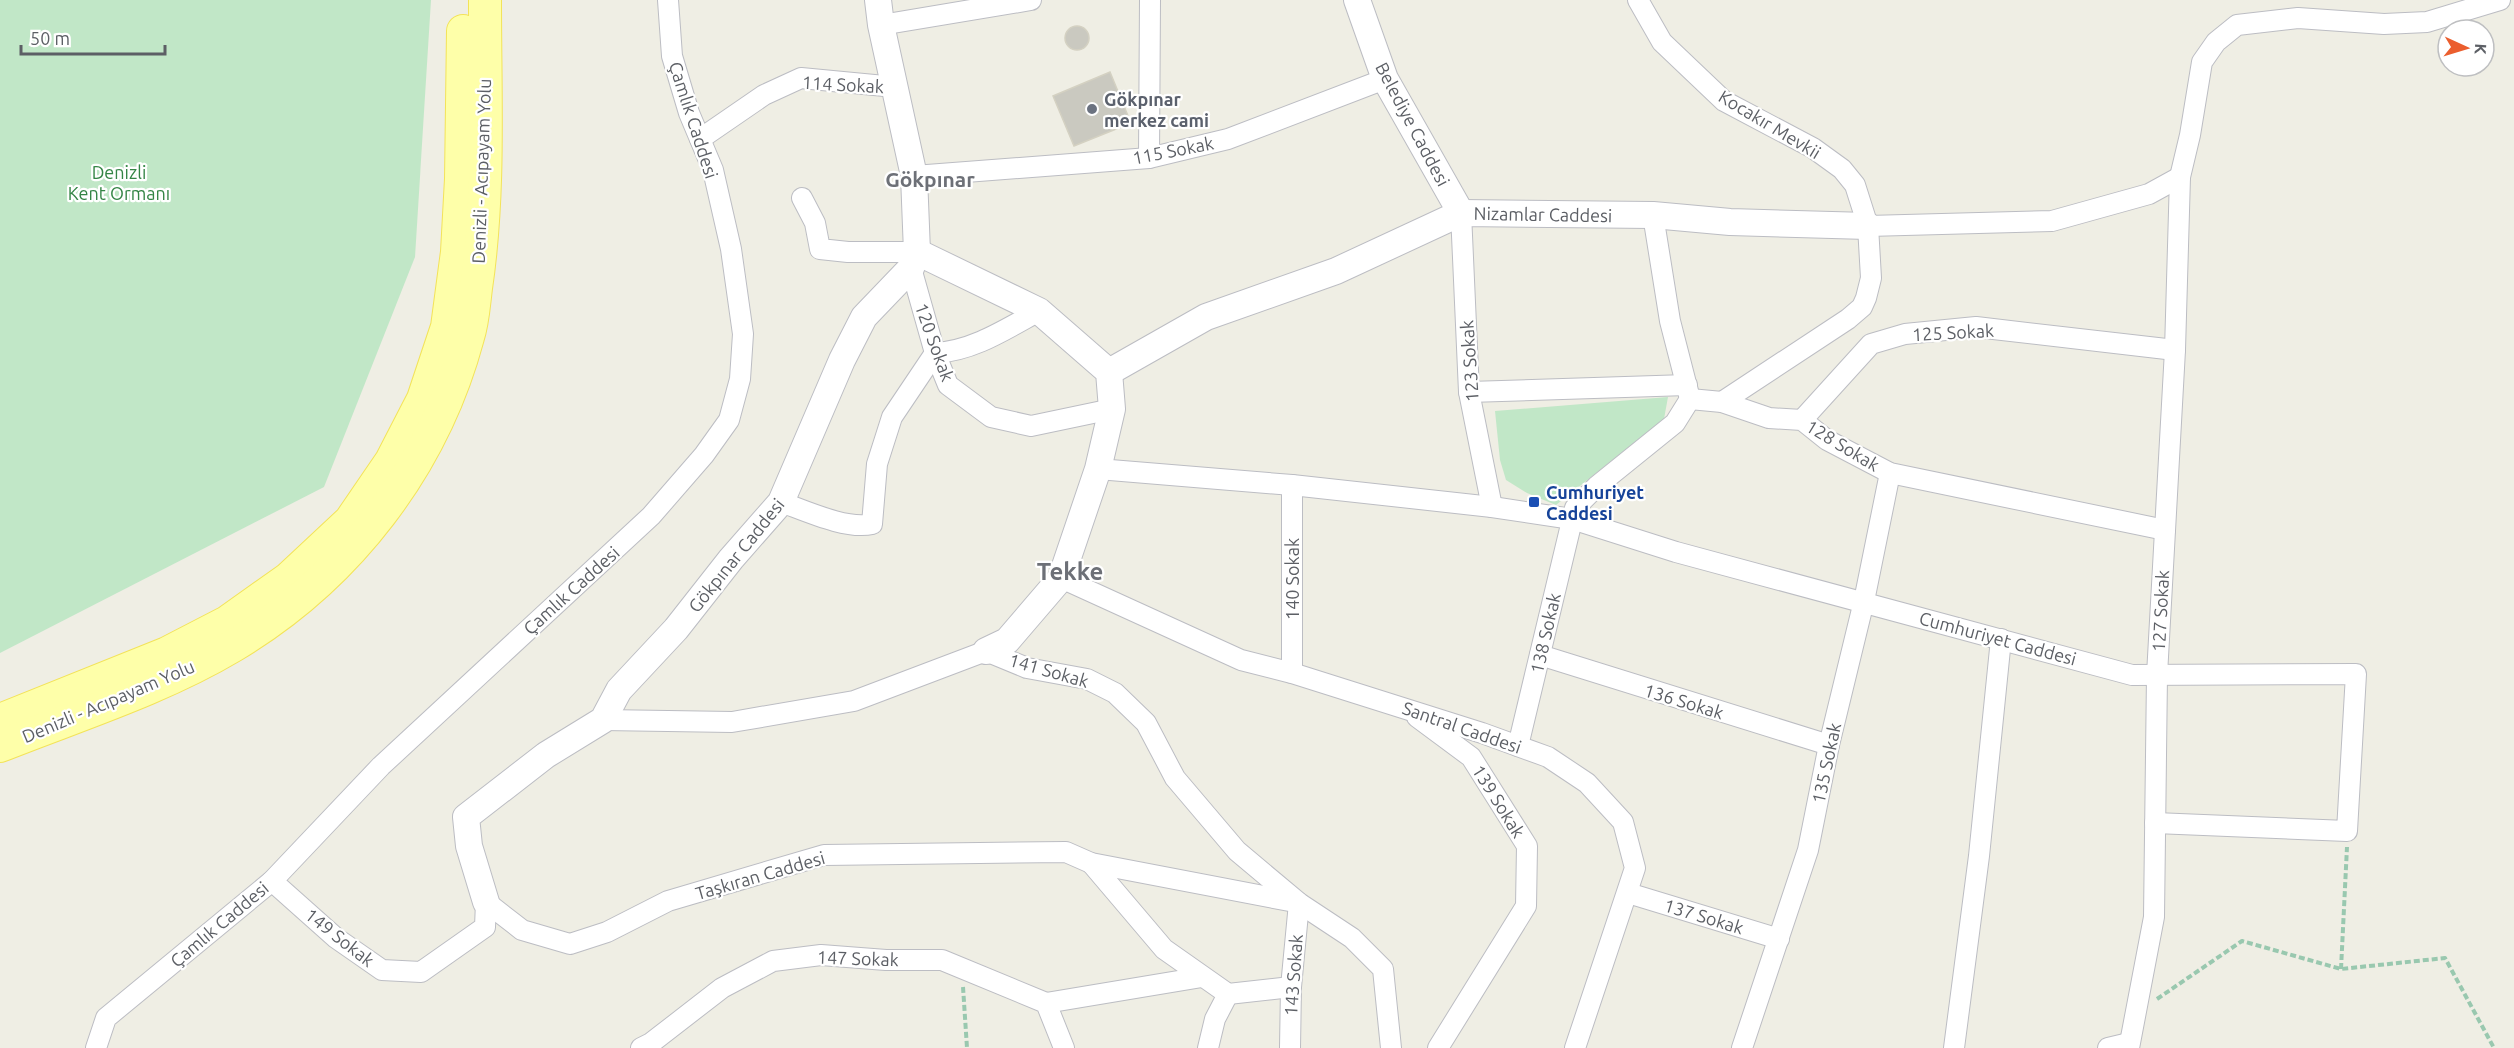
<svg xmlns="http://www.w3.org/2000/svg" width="2514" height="1048" font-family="Ubuntu,sans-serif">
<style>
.green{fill:#c1e7c7}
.building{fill:#cac9c0;stroke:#d4d1c2;stroke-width:1.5}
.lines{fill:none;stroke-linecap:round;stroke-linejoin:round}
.minor-casing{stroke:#bcbdc3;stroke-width:22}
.tertiary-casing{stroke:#bcbdc3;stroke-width:28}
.primary-casing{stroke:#f3e359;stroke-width:34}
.path{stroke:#99c8af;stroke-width:4;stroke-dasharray:6 3;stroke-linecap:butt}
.minor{stroke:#fff;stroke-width:20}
.tertiary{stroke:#fff;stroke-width:26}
.primary{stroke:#feffa9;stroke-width:32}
.worship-dot{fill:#6b7280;stroke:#fff;stroke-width:2}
.transit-dot{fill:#1a4fb4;stroke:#fff;stroke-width:2}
.labels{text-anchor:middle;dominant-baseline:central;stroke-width:4.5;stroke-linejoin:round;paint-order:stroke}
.street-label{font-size:18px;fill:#5c5f65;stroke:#fff}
.worship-label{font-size:18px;font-weight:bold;fill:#5b616d;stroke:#fff;text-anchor:start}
.park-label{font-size:18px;fill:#348545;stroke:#fff}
.transit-label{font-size:18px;font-weight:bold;fill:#164399;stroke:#fff;text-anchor:start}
.quarter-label{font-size:21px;font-weight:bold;fill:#6d7077;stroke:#fff}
.district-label{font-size:24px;font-weight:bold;fill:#6d7077;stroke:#fff}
</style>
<rect width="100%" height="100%" fill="#efeee4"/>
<g class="green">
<path d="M0,0H431L415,257L324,487L0,653Z"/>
<path d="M1668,397L1664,419L1556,505L1527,493L1506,480L1500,460L1495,411Z"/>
</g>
<g class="building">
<circle cx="1077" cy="38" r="12"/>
<path d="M1110,72L1131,123L1074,146L1053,96Z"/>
</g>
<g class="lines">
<defs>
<g id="minor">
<path d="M1638,0L1662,42L1724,101L1813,148L1842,169L1855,185L1868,226L1871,278L1866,298L1862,307L1848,319L1722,402"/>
<path d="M881,25L1031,0"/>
<path d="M700,139L764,95L801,78L895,87"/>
<path d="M1149,158L1150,0"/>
<path d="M914,176L1149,158L1228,139L1385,79"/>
<path d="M802,198L815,223L820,249L848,252H917"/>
<path d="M1461,213L1469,392L1492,507"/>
<path d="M1653,215L1670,321L1689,395"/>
<path d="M1868,226L2052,221L2149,194L2180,177"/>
<path d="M911,268L935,353L948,385L991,417L1031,426L1112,409"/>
<path d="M935,353C973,351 1006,329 1039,311"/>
<path d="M1469,392L1687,385"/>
<path d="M1690,399L1722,402L1769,418L1802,420L1827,440L1890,473L2165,530"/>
<path d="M1802,420L1871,344L1905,334L1976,327L2175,350"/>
<path d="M1098,469L1292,485L1492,507L1572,519L1676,552L2132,675L2356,674L2347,831L2155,823"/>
<path d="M1292,485V673"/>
<path d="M781,502C806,511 847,530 872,524L877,464L892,417L935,353"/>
<path d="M1061,578L1241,660L1292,673L1482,733L1548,757L1587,783L1623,822L1635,868L1575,1048"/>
<path d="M1540,655L1829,745"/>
<path d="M1417,717L1471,757L1527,846L1526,906L1438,1048"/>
<path d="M603,720L732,722L854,701L986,651L1027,668L1087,679L1115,693L1146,723L1175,778L1237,851L1299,903L1352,938L1383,969L1391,1048"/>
<path d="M1518,746L1575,508L1597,486L1675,423L1690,399"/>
<path d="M1091,863L1164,949L1228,994L1291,987"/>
<path d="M272,881L336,938L382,970L421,972L485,927L486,902"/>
<path d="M1628,893L1779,939"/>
<path d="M486,902L522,930L570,944L607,932L668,901L824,855L1066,852L1091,863L1295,902"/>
<path d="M1046,1003L1202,977"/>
<path d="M96,1048L106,1018L272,881L381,766L651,516L704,455L729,420L740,379L743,334L731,249L713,170L689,113L672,56L668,0"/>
<path d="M641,1048L651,1043L722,988L773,961L821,955L886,960H942L1046,1003L1064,1048"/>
<path d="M1208,1048L1215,1019L1228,994"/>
<path d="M1290,1048L1291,987L1299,903"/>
<path d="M1742,1048L1808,850L1829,745L1864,601L1890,473"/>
<path d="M1954,1048L1979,856L2001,639"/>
<path d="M2108,1048L2129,1043"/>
<path d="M2129,1048L2154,917L2157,675L2175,350L2180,177L2190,135L2202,62L2216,42L2237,25L2298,18L2384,24L2427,22L2500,0"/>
</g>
<g id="tertiary">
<path d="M1357,0L1385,79L1461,213"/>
<path d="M917,252L1039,311L1109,372L1112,409L1098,469L1061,578L1007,641L986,651"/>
<path d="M1109,372L1206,317L1336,271L1461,213L1653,215L1730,222L1868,226"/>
<path d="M486,902L469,846L466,817L546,755L603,720L619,690L676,629L731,559L781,502L842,360L864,317L911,268L917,252L914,176L881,25L878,0"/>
</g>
<g id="primary">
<path d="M0,720L167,653L227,622L289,578L350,521L391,461L423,399L447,327L457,252L461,179L463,31"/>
<path d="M0,746C78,715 161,689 233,646C348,577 433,467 468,337C473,322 474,304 476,288C490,194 485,96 485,0"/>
</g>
</defs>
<use href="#minor" class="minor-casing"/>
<use href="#tertiary" class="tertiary-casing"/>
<use href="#primary" class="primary-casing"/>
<g class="path">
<path d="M2341,969L2347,847"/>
<path d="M963,987L967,1048"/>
<path d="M2157,999L2242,941L2341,969L2445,958L2494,1048"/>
</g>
<use href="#minor" class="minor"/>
<use href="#tertiary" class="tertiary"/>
<use href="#primary" class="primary"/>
</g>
<circle class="worship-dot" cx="1092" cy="109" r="6"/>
<rect class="transit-dot" x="1528" y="496" width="12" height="12" rx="3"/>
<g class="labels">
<g class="street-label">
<text transform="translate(843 84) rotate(3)">114 Sokak</text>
<text transform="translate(694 120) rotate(72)">Çamlık Caddesi</text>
<text transform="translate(1413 124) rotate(62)">Belediye Caddesi</text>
<text transform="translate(1770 124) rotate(31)">Kocakır Mevkii</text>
<text transform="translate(1173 150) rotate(-11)">115 Sokak</text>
<text transform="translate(481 171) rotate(-88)">Denizli - Acıpayam Yolu</text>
<text transform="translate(1543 214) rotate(1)">Nizamlar Caddesi</text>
<text transform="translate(1953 332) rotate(-3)">125 Sokak</text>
<text transform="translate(935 342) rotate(70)">120 Sokak</text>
<text transform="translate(1469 361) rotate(-94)">123 Sokak</text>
<text transform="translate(1843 445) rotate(31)">128 Sokak</text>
<text transform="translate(736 555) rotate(-51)">Gökpınar Caddesi</text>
<text transform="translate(1292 579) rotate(-90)">140 Sokak</text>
<text transform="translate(571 590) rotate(-42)">Çamlık Caddesi</text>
<text transform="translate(2160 611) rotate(-87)">127 Sokak</text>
<text transform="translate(1545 633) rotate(-77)">138 Sokak</text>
<text transform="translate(1998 638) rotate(15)">Cumhuriyet Caddesi</text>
<text transform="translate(1049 670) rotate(16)">141 Sokak</text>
<text transform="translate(108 701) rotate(-23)">Denizli - Acıpayam Yolu</text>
<text transform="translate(1684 701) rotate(17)">136 Sokak</text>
<text transform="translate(1462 727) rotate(19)">Santral Caddesi</text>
<text transform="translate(1826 763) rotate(-78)">135 Sokak</text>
<text transform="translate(1499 801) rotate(58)">139 Sokak</text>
<text transform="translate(760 875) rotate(-16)">Taşkıran Caddesi</text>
<text transform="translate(1704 916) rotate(17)">137 Sokak</text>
<text transform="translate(219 924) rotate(-40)">Çamlık Caddesi</text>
<text transform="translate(340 937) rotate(38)">149 Sokak</text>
<text transform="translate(858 958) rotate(2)">147 Sokak</text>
<text transform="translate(1293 975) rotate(-86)">143 Sokak</text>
</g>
<g class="worship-label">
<text x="1104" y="99">Gökpınar<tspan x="1104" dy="21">merkez cami</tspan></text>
</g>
<g class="park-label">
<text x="119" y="172">Denizli<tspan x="119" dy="21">Kent Ormanı</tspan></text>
</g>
<g class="transit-label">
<text x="1546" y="492">Cumhuriyet<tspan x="1546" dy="21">Caddesi</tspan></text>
</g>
<g class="quarter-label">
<text x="930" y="179">Gökpınar</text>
</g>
<g class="district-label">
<text x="1070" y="571">Tekke</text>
</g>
</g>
<g transform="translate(2466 48) rotate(94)"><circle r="28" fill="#ffffff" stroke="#bebfc1" stroke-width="1.5"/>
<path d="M0-4.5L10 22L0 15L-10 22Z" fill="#eb5e2e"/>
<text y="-9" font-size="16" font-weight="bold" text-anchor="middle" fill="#5c5f65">K</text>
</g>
<path d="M21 45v9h144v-9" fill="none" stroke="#5c5f65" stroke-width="3"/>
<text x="30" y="45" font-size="18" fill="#5c5f65" stroke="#ffffff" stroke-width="4.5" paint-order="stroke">50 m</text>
</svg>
